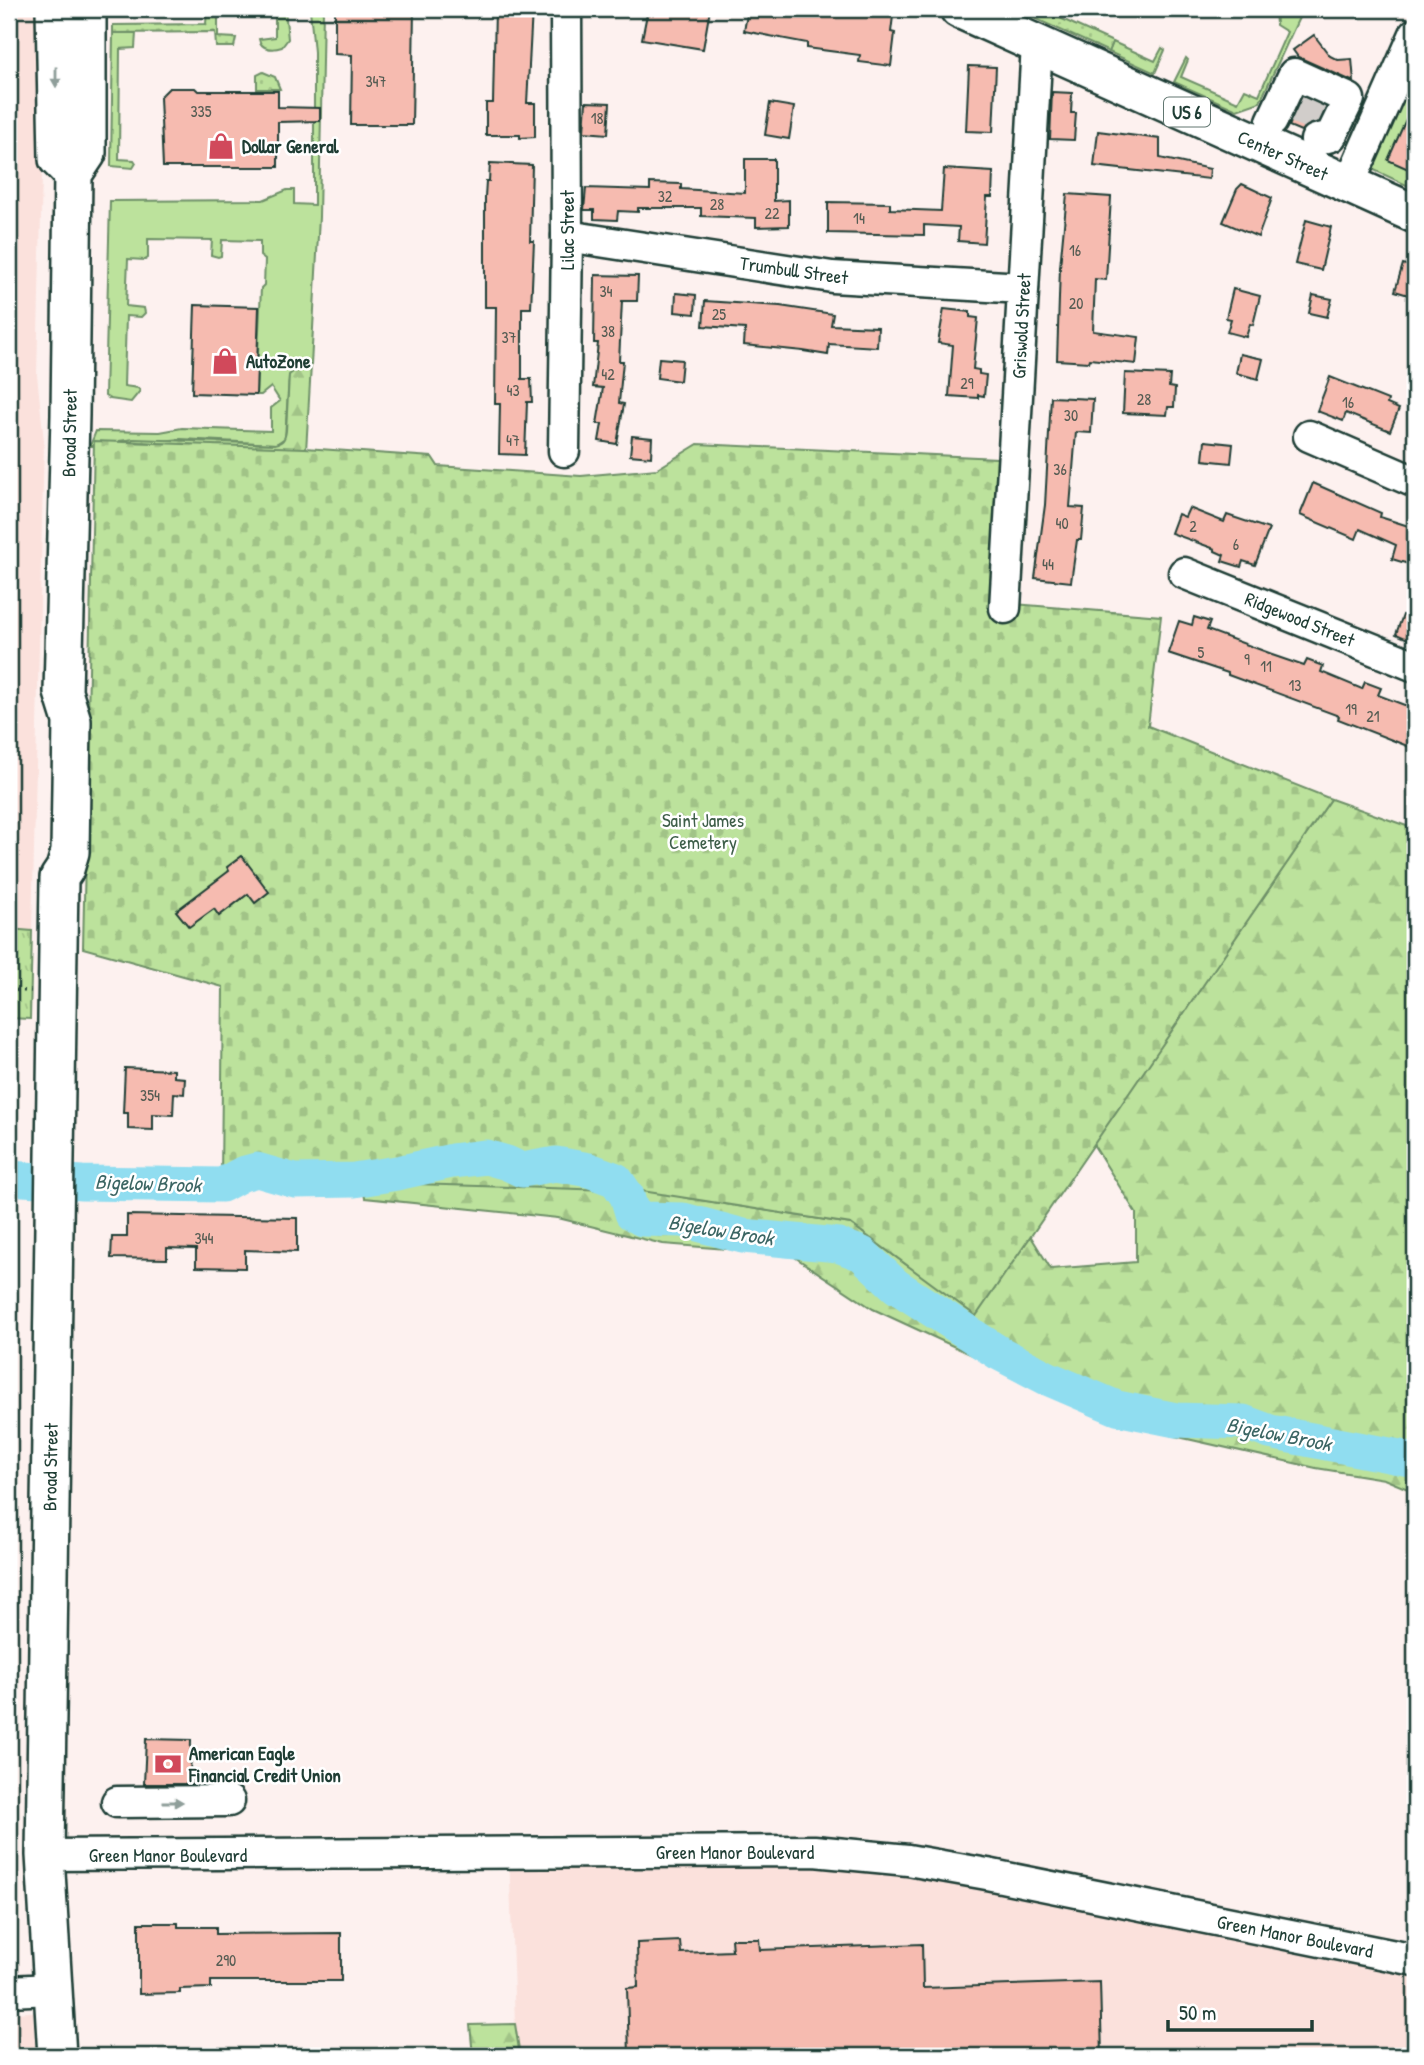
<svg xmlns="http://www.w3.org/2000/svg" width="1424" height="2065" font-family="'Patrick Hand',sans-serif">
<style>
.built{fill:#fbe1dc}
.grass{fill:#bce29c;stroke:#6e9068;stroke-width:2}
.forest{fill:url(#forest-firs);stroke:#6e9068;stroke-width:2}
.cemetery{fill:url(#cemetery-stones);stroke:#6e9068;stroke-width:2}
.park{fill:url(#park-tufts);stroke:#6e9068;stroke-width:2}
.garden{fill:url(#garden-dots);stroke:#6e9068;stroke-width:2}
.lines{fill:none;stroke-linecap:round;stroke-linejoin:round}
.stream{stroke:#639da5;stroke-width:6}
.river{stroke:#90ddf0;stroke-width:35}
.building{fill:#f6bbb0;stroke:#1f3d34;stroke-width:2}
.minor-tunnel{stroke:#d1cdca;stroke-width:30;stroke-dasharray:30 15;stroke-linecap:butt}
.minor-casing{stroke:#1f3d34;stroke-width:35}
.major-casing{stroke:#1f3d34;stroke-width:42}
.path{stroke:#1f3d34;stroke-width:3.5;stroke-dasharray:2 5;stroke-linecap:butt}
.minor{stroke:#fff;stroke-width:30}
.major{stroke:#fff;stroke-width:37}
.oneway{fill:#8f9e9a}
.labels{text-anchor:middle;dominant-baseline:central;stroke-width:5;stroke-linejoin:round;paint-order:stroke}
.number-label{font-size:16px;fill:#555c53}
.shield{fill:#fff;stroke:#627771;stroke-width:2}
.shield-label{font-size:18px;font-weight:bold;fill:#1f3d34}
.poi-label{font-size:19px;font-weight:bold;fill:#1f3d34;stroke:#fff;text-anchor:start}
.street-label{font-size:19px;fill:#1f3d34;stroke:#fff}
.park-label{font-size:19px;fill:#3e5e49;stroke:#fff}
.water-label{font-size:21px;font-style:italic;fill:#3b6563;stroke:#fff}
</style>
<defs>
<pattern id="forest-firs" width="22" height="20" patternUnits="userSpaceOnUse" patternTransform="scale(1.75)"><rect width="22" height="20" fill="#bce29c"/><path d="M5 1l3.5 6h-7zM16 11l3.5 6h-7z" fill="#a1c387"/></pattern>
<pattern id="cemetery-stones" width="16" height="16" patternUnits="userSpaceOnUse" patternTransform="scale(1.75)"><rect width="16" height="16" fill="#bce29c"/><path d="M2 7V4a2 2 0 0 1 4 0v3zM10 15v-3a2 2 0 0 1 4 0v3z" fill="#a1c387"/></pattern>
<pattern id="park-tufts" width="24" height="20" patternUnits="userSpaceOnUse" patternTransform="scale(1.75)"><rect width="24" height="20" fill="#bce29c"/><path d="M3 7l-1-3M5 7V3M7 7l1-3M15 17l-1-3M17 17v-4M19 17l1-3" fill="none" stroke="#a1c387"/></pattern>
<pattern id="garden-dots" width="8" height="8" patternUnits="userSpaceOnUse" patternTransform="scale(1.75)"><rect width="8" height="8" fill="#bce29c"/><path d="M2 2h.1M6 6h.1" fill="none" stroke="#a1c387" stroke-width="1.8" stroke-linecap="round"/></pattern>
</defs>
<rect width="100%" height="100%" fill="#fdf1ef"/>
<filter id="ink" filterUnits="userSpaceOnUse"><feTurbulence type="fractalNoise" baseFrequency=".0143" numOctaves="2"/><feDisplacementMap in="SourceGraphic" scale="14" xChannelSelector="R" yChannelSelector="G"/><feConvolveMatrix kernelMatrix="1 2 1 2 8 2 1 2 1" color-interpolation-filters="sRGB"/></filter>
<g filter="url(#ink)">
<g class="built">
<path d="M9,9H39L42,175L37,375L44,441L32,931L9,929Z"/>
<path d="M814,1851L1415,1960V2056H520L515,2024L509,1852Z"/>
<path d="M33,2012L36,2056H9V2013Z"/>
</g>
<g class="grass">
<path d="M275,9H285L288,39L282,47C273,50 261,50 259,39L275,37Z"/>
<path d="M310,9H323L319,217L311,365L301,366L289,376L285,438L276,444L181,439L112,446H90L96,431L160,432L182,428L271,431V408L280,401L271,387L261,395H256L261,288L264,285L265,260L260,256V241L222,240L221,256L218,257L211,255L212,240L148,239V258L145,260L128,259L126,306L144,308L145,313L141,317L126,316L124,386L138,388L140,391L131,402L110,399L105,396L110,201L263,200L287,190H294V204L314,205V52Z"/>
<path d="M1275,9H1303L1260,102L1237,110L1174,82L1186,58L1188,60L1181,77L1238,102L1245,89L1259,95L1287,32L1276,25Z"/>
<path d="M113,33H136L135,48L120,49L119,159L134,160L136,163L133,168L111,166Z"/>
<path d="M1113,42L1155,61L1162,48L1165,50L1155,73L1109,52Z"/>
<path d="M1415,68V189L1372,169Z"/>
</g>
<g class="forest">
<path d="M311,365L306,451L119,441L134,439L275,444C283,442 285,439 286,431L289,375L301,366Z"/>
<path d="M1331,799L1415,829V1492L1384,1479L1316,1468L1121,1424L873,1309L790,1254L663,1244L558,1218L365,1198L357,1165L249,1028L682,1197L851,1224L907,1265L984,1161L1051,1269L1136,1262V1213L1093,1144Z"/>
<path d="M515,2024L520,2056H473L470,2025Z"/>
</g>
<path class="cemetery" d="M94,441L305,448L432,457L438,466L581,476L657,469L698,444L997,458L990,602L1161,616L1148,726L1331,799L976,1316L851,1224L642,1191L221,1178L223,987L83,948Z"/>
<path class="park" d="M9,929L32,931L30,1019L9,1018Z"/>
<g class="garden">
<path d="M207,9H218V37L236,38L234,47H216L215,32L113,33V25L206,24Z"/>
<path d="M1014,9H1040L1113,42L1109,52Z"/>
<path d="M263,72L275,77L280,89H257V75Z"/>
</g>
<g class="lines">
<path class="stream" d="M510,2051V2056"/>
<path class="river" d="M9,1178L82,1183L222,1185L242,1174L257,1170L295,1181L354,1180L397,1173L452,1161L486,1157L507,1163L522,1170L556,1164L589,1170L616,1180L627,1196L632,1213L642,1219L683,1220L743,1236L838,1245L862,1254L896,1286L999,1353L1047,1378L1117,1408L1176,1420L1243,1422L1270,1432L1415,1460"/>
</g>
<g class="building">
<path d="M335,9H414L412,125H351L352,55L335,54Z"/>
<path d="M495,9H532L527,103H535V137L520,138V135H486V103H493Z"/>
<path d="M648,9H710L703,49L642,39Z"/>
<path d="M748,9H772L812,14L813,9H841L893,16L891,32L895,33L891,66L859,62L860,55L807,48V43L744,31Z"/>
<path d="M1314,35L1330,56L1338,60L1352,59L1354,82L1298,57L1293,50Z"/>
<path d="M969,66L996,67L993,132L966,131Z"/>
<path d="M169,88H195L198,91H278V107L320,108V121L278,122V167H163L160,97Z"/>
<path d="M1052,92L1072,93L1071,113H1076L1074,140L1050,139Z"/>
<path d="M1303,97L1325,108L1319,121L1304,127L1301,131L1289,126Z"/>
<path d="M1415,99V172L1388,160Z"/>
<path d="M586,102L610,103L608,134L584,132Z"/>
<path d="M770,103L794,107L789,139L765,135Z"/>
<path d="M1098,131L1160,139V158L1210,169L1209,179L1094,166Z"/>
<path d="M745,159H774V201L789,200V226L756,227V218L701,216V208H638V212L618,211L617,220L594,219V210H584L586,188L650,190V183L681,184V189L745,193Z"/>
<path d="M490,163L532,165L530,241H534L531,308H522V379H531L532,402H527L525,455L499,454L500,404H495L496,307H485V197L486,181H489Z"/>
<path d="M944,169L993,172L992,197H987L984,243L958,241L959,227L924,225V235L828,233V202L890,203V209L941,211Z"/>
<path d="M1242,184L1272,198L1258,237L1223,222L1237,189Z"/>
<path d="M1067,194L1111,197L1106,280L1095,279L1093,331L1139,337L1136,364L1090,359L1089,362L1057,360L1060,267Z"/>
<path d="M1306,220L1331,227L1321,270L1295,264Z"/>
<path d="M1403,264L1415,268V297L1395,291Z"/>
<path d="M595,275L638,276L637,301H622L619,361H623L619,403L624,404L617,444L599,441L602,424H597L603,388L593,387L598,343H594Z"/>
<path d="M1233,289L1260,296L1253,325L1250,324L1246,337L1227,332L1231,319L1226,318Z"/>
<path d="M676,293L696,295L695,314L675,312Z"/>
<path d="M1313,295L1332,299L1327,317L1309,313Z"/>
<path d="M705,301L780,306L833,314L831,325L878,327L877,347L829,344L828,355L803,351L744,345L745,329L703,326Z"/>
<path d="M195,305L259,307L256,395L192,393Z"/>
<path d="M944,309L970,312V317L978,318L973,369L979,370V374L986,375L984,396L978,395V398L949,396L953,345L938,343Z"/>
<path d="M1240,354L1263,359L1258,379L1236,373Z"/>
<path d="M659,358L682,360L680,381L657,378Z"/>
<path d="M1125,373L1170,375L1169,387L1175,388L1174,407H1168L1167,415L1123,413Z"/>
<path d="M1330,377L1388,400L1387,404L1399,409L1390,431L1346,413L1343,421L1317,411Z"/>
<path d="M1051,397L1093,399L1091,433L1076,432L1070,507L1084,508L1081,540H1077L1071,582L1035,578L1045,505Z"/>
<path d="M632,436L652,438L651,457L630,455Z"/>
<path d="M1205,441L1233,444L1231,463L1203,460Z"/>
<path d="M1313,483L1381,513L1380,517L1415,528V566L1392,559L1396,545L1360,529L1356,539L1300,515Z"/>
<path d="M1189,508L1224,522L1227,515L1269,529L1255,565L1243,561L1241,567L1222,561L1224,555L1215,551V549L1171,533L1178,514L1185,517Z"/>
<path d="M1403,615L1415,620V642L1396,634Z"/>
<path d="M1194,617L1210,622L1207,630L1272,654V655L1304,666L1307,660L1323,666L1321,672L1362,689L1365,682L1381,688L1378,695L1415,709V749L1338,719L1339,716L1228,675V673L1168,653L1179,621L1192,625Z"/>
<path d="M242,856L269,892L255,903L248,894L219,916L214,909L189,927L176,911L229,871L227,867Z"/>
<path d="M125,1068L174,1070V1077L185,1078L184,1094L174,1093L173,1115L153,1114V1130L128,1129V1113H123Z"/>
<path d="M127,1215L297,1218V1252L245,1250V1268L196,1267V1249L167,1248V1259L111,1258L112,1237H127Z"/>
<path d="M146,1739L191,1740L190,1784H144Z"/>
<path d="M139,1923H178V1927H216V1934L341,1933V1981H211V1988L180,1989V1993L139,1994Z"/>
<path d="M731,1939H759L760,1950L922,1944L923,1988L1100,1982L1102,2056H629L627,1988L638,1987L637,1943L680,1941L681,1953L732,1951Z"/>
</g>
<g class="lines">
<path class="minor-tunnel" d="M1293,107L1324,120"/>
<defs>
<g id="minor">
<path d="M1272,121L1294,74L1349,99L1331,136L1316,140"/>
<path d="M1349,184L1415,34"/>
<path d="M567,236L832,277L1023,288"/>
<path d="M1309,436L1415,482"/>
<path d="M564,451L567,236L566,9"/>
<path d="M1184,573L1415,666"/>
<path d="M1005,608L1037,44"/>
<path d="M117,1802L229,1801"/>
<path d="M45,1855L814,1851L908,1860L987,1874L1415,1960"/>
<path d="M9,1991L52,1989"/>
</g>
<g id="major">
<path d="M55,9L58,159L73,174"/>
<path d="M959,9L1415,214"/>
<path d="M57,2056L45,1855L59,878L65,869L70,852L72,721L63,692L70,415L73,174L87,153V9"/>
</g>
</defs>
<use href="#minor" class="minor-casing"/>
<use href="#major" class="major-casing"/>
<path class="path" d="M9,990L31,991"/>
<use href="#minor" class="minor"/>
<use href="#major" class="major"/>
</g>
<defs><path id="oneway-solid" d="M-6-.8H1V-3.2L6.5 0L1 3.2V.8H-6Z" transform="scale(1.75)"/></defs>
<g class="oneway">
<use href="#oneway-solid" transform="translate(56 77) rotate(90)"/>
<use href="#oneway-solid" transform="translate(173 1802)"/>
</g>
</g>
<defs>
<symbol id="shop-bare" viewBox="-9 -9 18 18"><path d="M-5-2.5h2.3a2.7 3.5 0 0 1 5.4 0H5L5.5 6h-11ZM-1.5-2.5h3a1.5 2.3 0 0 0-3 0Z" fill="#d1495b" stroke="#fff" stroke-width="2.5" paint-order="stroke"/></symbol>
<symbol id="bank-bare" viewBox="-9 -9 18 18"><path d="M-6-4H6V4H-6ZM0-2.3a2.3 2.3 0 1 0 0 4.6a2.3 2.3 0 1 0 0-4.6Z" fill="#d1495b" stroke="#fff" stroke-width="2.5" paint-order="stroke"/></symbol>
</defs>
<g fill-rule="evenodd">
<use href="#shop-bare" x="202" y="127" width="38" height="38"/>
<use href="#shop-bare" x="206" y="342" width="38" height="38"/>
<use href="#bank-bare" x="149" y="1745" width="38" height="38"/>
</g>
<g class="labels">
<g class="number-label">
<text x="376" y="81">347</text>
<text x="201" y="111">335</text>
<text x="597" y="118">18</text>
<text x="665" y="196">32</text>
<text x="717" y="204">28</text>
<text x="772" y="213">22</text>
<text x="859" y="218">14</text>
<text x="1075" y="250">16</text>
<text x="606" y="291">34</text>
<text x="1076" y="303">20</text>
<text x="719" y="314">25</text>
<text x="608" y="331">38</text>
<text x="509" y="337">37</text>
<text x="608" y="374">42</text>
<text x="967" y="383">29</text>
<text x="513" y="390">43</text>
<text x="1144" y="399">28</text>
<text x="1348" y="402">16</text>
<text x="1071" y="415">30</text>
<text x="513" y="440">47</text>
<text x="1060" y="469">36</text>
<text x="1062" y="523">40</text>
<text x="1193" y="526">2</text>
<text x="1236" y="544">6</text>
<text x="1048" y="564">44</text>
<text x="1201" y="652">5</text>
<text x="1247" y="659">9</text>
<text x="1266" y="666">11</text>
<text x="1295" y="685">13</text>
<text x="1351" y="709">19</text>
<text x="1373" y="716">21</text>
<text x="150" y="1095">354</text>
<text x="204" y="1238">344</text>
<text x="226" y="1960">290</text>
</g>
<rect class="shield" x="1164" y="97.5" width="46" height="29" rx="5"/>
<g class="shield-label">
<text x="1187" y="112">US 6</text>
</g>
<g class="poi-label">
<text x="242" y="146">Dollar General</text>
<text x="246" y="361">AutoZone</text>
<text x="189" y="1753">American Eagle<tspan x="189" dy="22">Financial Credit Union</tspan></text>
</g>
<g class="street-label">
<text transform="translate(1283 155) rotate(24)">Center Street</text>
<text transform="translate(567 230) rotate(-90)">Lilac Street</text>
<text transform="translate(794 270) rotate(8)">Trumbull Street</text>
<text transform="translate(1021 326) rotate(-87)">Griswold Street</text>
<text transform="translate(69 433) rotate(-89)">Broad Street</text>
<text transform="translate(1300 619) rotate(22)">Ridgewood Street</text>
<text transform="translate(50 1467) rotate(-89)">Broad Street</text>
<text x="735" y="1852">Green Manor Boulevard</text>
<text x="168" y="1855">Green Manor Boulevard</text>
<text transform="translate(1295 1936) rotate(11)">Green Manor Boulevard</text>
</g>
<g class="park-label">
<text x="703" y="820">Saint James<tspan x="703" dy="22">Cemetery</tspan></text>
</g>
<g class="water-label">
<text transform="translate(148 1183) rotate(2)">Bigelow Brook</text>
<text transform="translate(721 1230) rotate(9)">Bigelow Brook</text>
<text transform="translate(1279 1434) rotate(11)">Bigelow Brook</text>
</g>
</g>
<rect width="1424" height="2065" fill="none" stroke="#fff" stroke-width="35"/>
<rect x="18" y="18" width="1389" height="2030" fill="none" stroke="#1f3d34" stroke-width="2.5" filter="url(#ink)"/>
<path d="M1168 2020v10h144v-10" fill="none" stroke="#1f3d34" stroke-width="3.5"/>
<text x="1179" y="2020" font-size="21" fill="#1f3d34" stroke="#ffffff" stroke-width="5" paint-order="stroke">50 m</text>
</svg>
